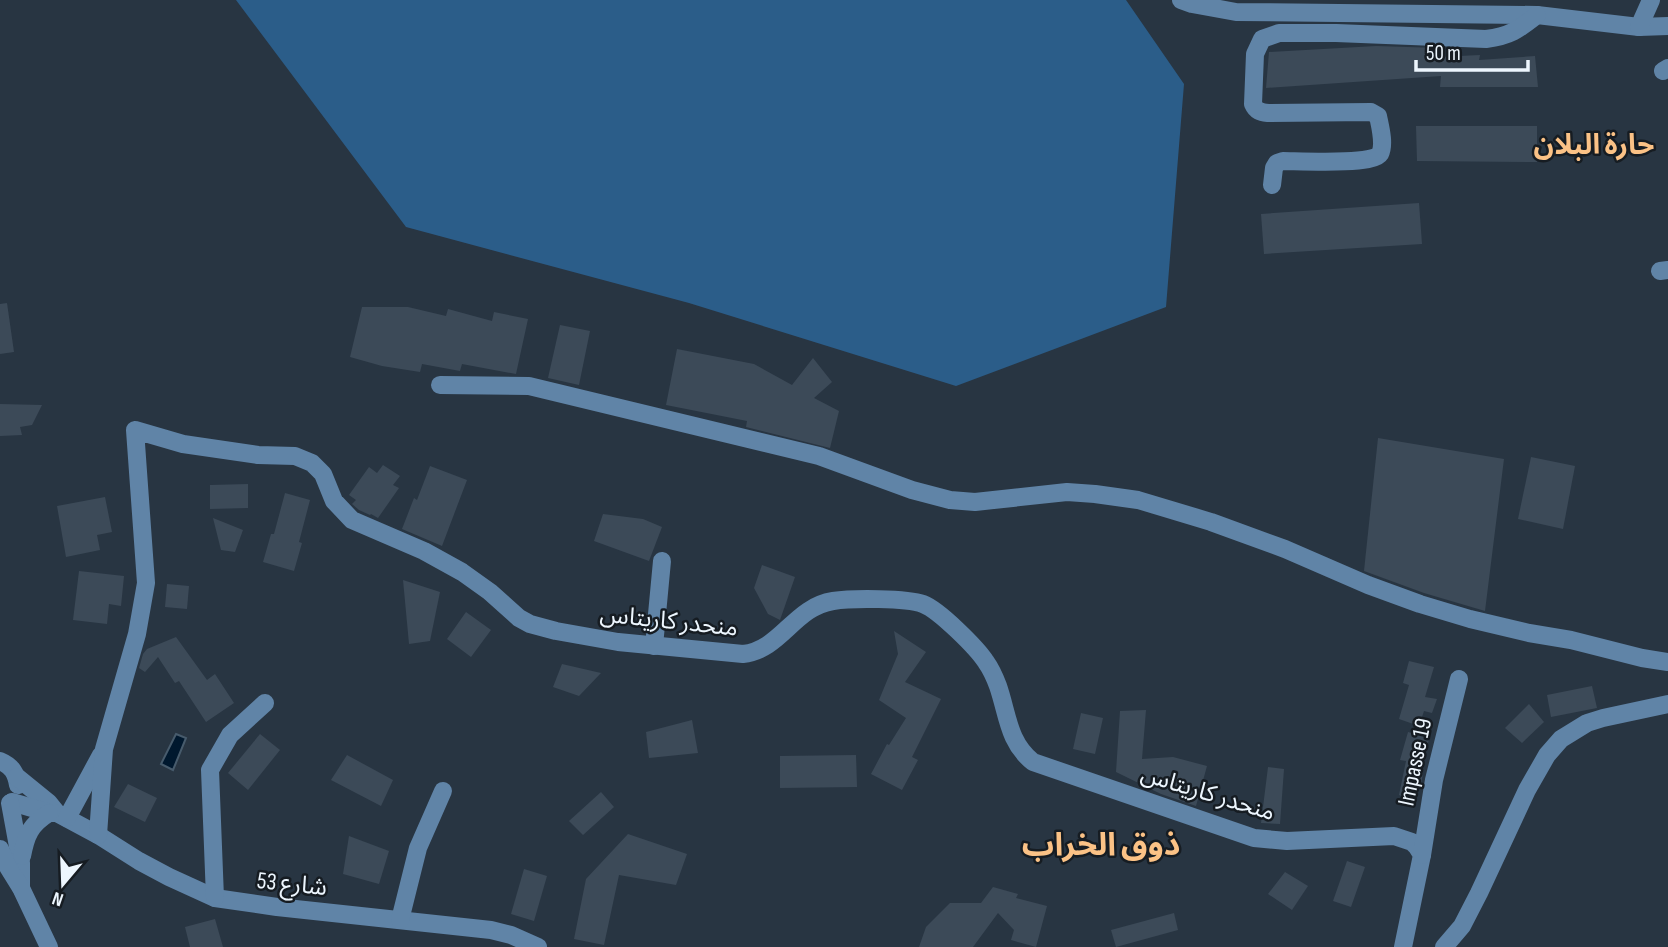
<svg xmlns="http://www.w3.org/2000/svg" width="1668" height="947" font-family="'Sofia Sans Condensed','Noto Sans Arabic',sans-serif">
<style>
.forest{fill:#2b5d89}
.water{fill:#00182e;stroke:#475b6c;stroke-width:2}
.building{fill:#3c4a58}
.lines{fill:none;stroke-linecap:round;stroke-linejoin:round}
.minor{stroke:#6084a7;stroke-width:18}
.labels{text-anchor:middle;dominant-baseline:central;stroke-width:5;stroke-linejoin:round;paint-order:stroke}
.street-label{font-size:24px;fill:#edf6fe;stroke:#161c22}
.quarter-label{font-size:28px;font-weight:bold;fill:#fbc286;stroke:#161c22}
.district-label{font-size:32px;font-weight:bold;fill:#fbc286;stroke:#161c22}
</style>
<rect width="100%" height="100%" fill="#283542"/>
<path class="forest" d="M236,0H1126L1184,84L1166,307L956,386L689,303L406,227Z"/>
<path class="water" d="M176,734L186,738L173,770L161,764Z"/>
<g class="building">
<path d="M1376,46L1439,48L1438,57L1480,55L1479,60L1535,56L1538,87H1440L1441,76L1266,88L1269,52Z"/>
<path d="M1416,126H1537V162L1417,161Z"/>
<path d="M1419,203L1422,244L1264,254L1261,214Z"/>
<path d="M7,303L14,352L0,354V304Z"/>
<path d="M362,307H408L446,316L448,309L492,321L494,312L528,319L516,374L462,364L460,371L422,364L420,372L382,366L350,357Z"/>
<path d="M560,325L590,331L579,385L548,378Z"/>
<path d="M677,349L754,364L792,385L813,358L832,382L814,398L839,411L830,448L746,427L747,421L666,405Z"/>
<path d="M0,404L42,405L32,425L20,427L22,435L0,436Z"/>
<path d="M1378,438L1504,459L1485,611L1424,593L1364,571Z"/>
<path d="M1531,457L1575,466L1563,529L1518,519Z"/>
<path d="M383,465L400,476L393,485L399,488L378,518L371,514L370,515L359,510L352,504L356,500L349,495L369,467L377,473Z"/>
<path d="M430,466L467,480L442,546L402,529L414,498L417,500Z"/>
<path d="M248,484V508L210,509V485Z"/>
<path d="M285,493L310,500L299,542L302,543L294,571L263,562L271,534H274Z"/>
<path d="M105,497L112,532L97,535L100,550L66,557L57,506Z"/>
<path d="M603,514L643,519L662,527L649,561L594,541Z"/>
<path d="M213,518L243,530L235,552L221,550Z"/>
<path d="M762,565L795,577L780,620L768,614L754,588Z"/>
<path d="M79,571L124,576L121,606L109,604L107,624L73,620Z"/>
<path d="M403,580L440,592L430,641L409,644Z"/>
<path d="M167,584L189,586L187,609L165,607Z"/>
<path d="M466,612L491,630L471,657L447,639Z"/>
<path d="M894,631L926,652L905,682L941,699L912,757L918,760L902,790L871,774L887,744L889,745L906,718L879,700L898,654Z"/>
<path d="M176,637L207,680L215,674L234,703L206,722L179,681L175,683L158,657L145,672L139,668L143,654L147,649Z"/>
<path d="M1409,661L1434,667L1425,697L1437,699L1432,713L1424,711L1419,726L1399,719L1409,685L1403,683Z"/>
<path d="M562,664L601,673L579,696L553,687Z"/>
<path d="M1592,686L1597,708L1551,717L1547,695Z"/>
<path d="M1529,704L1544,722L1522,743L1505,728Z"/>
<path d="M1146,710L1142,759L1173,757L1207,766L1196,806L1161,794L1116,772L1120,711Z"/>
<path d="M1081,713L1103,718L1095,754L1073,749Z"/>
<path d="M692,720L698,753L649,758L646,732Z"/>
<path d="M1408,732L1430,738L1415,772L1423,773L1421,785L1410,783L1404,797L1399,795L1406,761L1400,760Z"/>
<path d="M260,734L280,750L248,790L228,773Z"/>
<path d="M347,755L393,780L381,806L331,780Z"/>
<path d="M856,755L857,787L780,788V756Z"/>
<path d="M1268,767L1284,769L1280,824L1261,823Z"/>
<path d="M128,784L157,798L145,822L114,807Z"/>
<path d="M601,792L614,807L583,835L569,821Z"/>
<path d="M628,834L687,854L676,885L619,875L604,945L574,939L586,879Z"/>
<path d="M349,836L389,851L379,884L343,874Z"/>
<path d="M1347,861L1365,867L1351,907L1333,901Z"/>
<path d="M524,869L547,876L534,921L511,914Z"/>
<path d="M1285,872L1308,886L1292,910L1268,894Z"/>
<path d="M993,887L1018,894L1016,898L1047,906L1036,947L1011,940L1014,930L998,913L973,947H919L926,927L950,903H981Z"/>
<path d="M1174,913L1178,930L1116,947L1111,930Z"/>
<path d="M215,919L223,947H190L185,927Z"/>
</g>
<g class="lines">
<g class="minor">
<path d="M1181,0L1192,4L1236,12L1537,15L1639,27L1668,26"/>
<path d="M1639,27L1651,0"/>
<path d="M1663,71L1668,68"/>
<path d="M1272,185L1274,168L1277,163L1283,161C1298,161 1374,165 1380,154C1385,144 1380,126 1378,116L1371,112L1268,113C1260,112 1256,111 1253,104L1255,54L1262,39L1279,33H1336L1486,39C1510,36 1518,30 1537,15"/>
<path d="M1660,271L1668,270"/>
<path d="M440,385L529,386L819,456L912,490L950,500L975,502L1067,492L1095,494L1138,500L1211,522L1285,549L1368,585L1420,604L1470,619L1529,633L1571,640L1642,658L1668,662"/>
<path d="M654,646L662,561"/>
<path d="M0,761C12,766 16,773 18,785"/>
<path d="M17,777L49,803L57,813L98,835L139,861L169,877L215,898L277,907L491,930L511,935L538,947"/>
<path d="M12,802L49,813H55"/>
<path d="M10,803L21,863V888"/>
<path d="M67,818L101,755"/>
<path d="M98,835L104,749L137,634L146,583L135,430L183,444L258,455L295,456L312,463L323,474L334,501L352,520L424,551L462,572L490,592L519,618L530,624L556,631L618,642L743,654C781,650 794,607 833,601C851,598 907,598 923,604C939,610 977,648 986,662C991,669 995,678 998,686C1008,715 1008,742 1033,762L1254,838L1287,841L1394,836L1412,842L1417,847L1422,855L1403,947"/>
<path d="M0,849L8,867L21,888L49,947"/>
<path d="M1422,855L1434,780L1459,679"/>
<path d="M22,856C26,835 30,825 49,813"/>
<path d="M215,898L210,770L230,735L265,703"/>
<path d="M400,920L418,848L443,791"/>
<path d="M1444,947L1462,926L1479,893L1527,790L1547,755L1561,739L1587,723L1603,718L1668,704"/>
</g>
</g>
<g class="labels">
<g class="street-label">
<text transform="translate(669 621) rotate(6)">منحدر كاريتاس</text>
<text transform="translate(1415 762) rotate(-78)">Impasse 19</text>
<text transform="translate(1208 793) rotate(17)">منحدر كاريتاس</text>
<text transform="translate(292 884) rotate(6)">شارع 53</text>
</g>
<g class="quarter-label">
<text x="1594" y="145">حارة البلان</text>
</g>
<g class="district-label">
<text x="1101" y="845">ذوق الخراب</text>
</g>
</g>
<g transform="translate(63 884) rotate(199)" stroke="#161c22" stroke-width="5" paint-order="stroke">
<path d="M0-5L12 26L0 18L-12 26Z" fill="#edf6fe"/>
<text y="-10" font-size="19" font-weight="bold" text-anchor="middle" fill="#edf6fe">N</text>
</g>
<path d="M1416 60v10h112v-10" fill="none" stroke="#edf6fe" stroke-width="3.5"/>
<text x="1426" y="60" font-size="21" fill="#edf6fe" stroke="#161c22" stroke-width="5" paint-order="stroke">50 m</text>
</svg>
